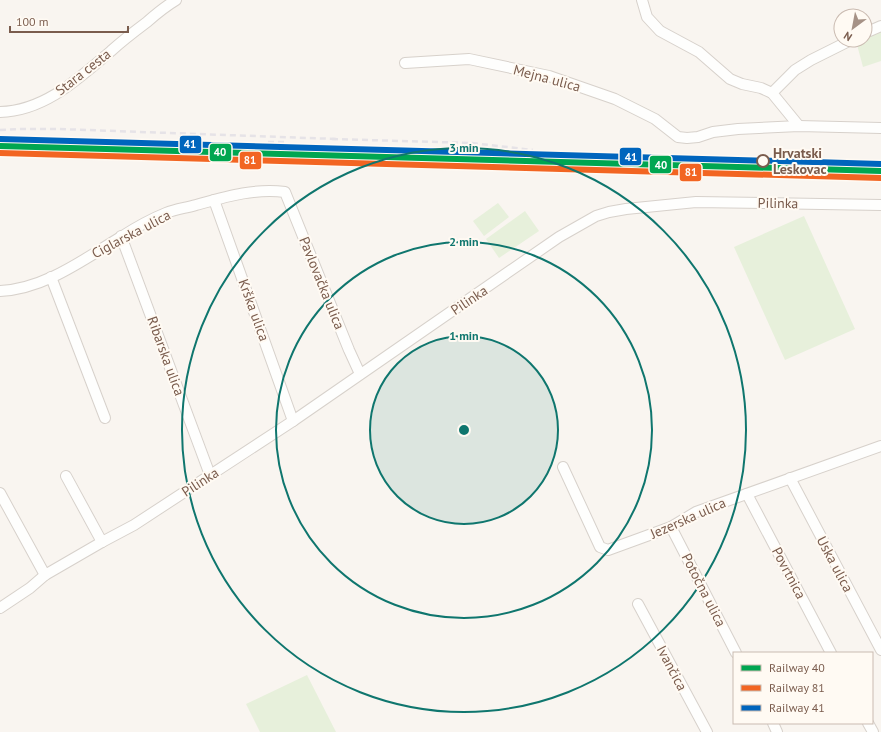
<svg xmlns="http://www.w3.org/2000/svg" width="881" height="732" font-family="'PT Sans',sans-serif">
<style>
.green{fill:#e7f0db}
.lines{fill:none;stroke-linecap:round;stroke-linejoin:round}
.minor-casing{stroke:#d7d1cb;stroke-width:12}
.minor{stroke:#fefefd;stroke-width:10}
.rail{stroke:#e6e3e7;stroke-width:2.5;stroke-dasharray:6 4;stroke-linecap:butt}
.rail-1-casing{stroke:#fffaf3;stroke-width:9}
.rail-2-casing{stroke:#fffaf3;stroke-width:9}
.rail-3-casing{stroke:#fffaf3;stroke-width:9}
.rail-1{stroke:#00a651;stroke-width:6}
.rail-2{stroke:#f26522;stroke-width:6}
.rail-3{stroke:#0065bd;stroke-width:6}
.ring{fill:none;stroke:#0f766e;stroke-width:2}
.stop-dot{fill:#fffaf3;stroke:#7a5c4d;stroke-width:2}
.labels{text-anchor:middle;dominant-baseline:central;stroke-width:4;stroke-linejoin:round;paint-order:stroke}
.street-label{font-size:14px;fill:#7a5c4d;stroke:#fffaf3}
.stop-label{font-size:14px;font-weight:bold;fill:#7a5c4d;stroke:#fffaf3;text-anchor:start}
.centre{fill:#0f766e;stroke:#fffaf3;stroke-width:2}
.ring-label{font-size:12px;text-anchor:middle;font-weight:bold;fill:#0f766e;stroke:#fffaf3;stroke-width:4;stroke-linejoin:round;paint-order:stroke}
.line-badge{stroke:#fffaf3;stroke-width:1.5}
.badge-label{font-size:11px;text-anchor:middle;font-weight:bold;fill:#fff}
</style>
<rect width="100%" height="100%" fill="#f9f5f0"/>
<g class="green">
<path d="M881,29V61L863,67L856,41L865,40V37Z"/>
<path d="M498,203L509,217L484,236L473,221Z"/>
<path d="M525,211L539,231L499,258L486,239Z"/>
<path d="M804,216L855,329L785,360L734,247Z"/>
<path d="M307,675L336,732H260L246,704Z"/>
</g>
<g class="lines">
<defs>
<g id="minor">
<path d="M642,0L647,17L660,31L699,52L730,79L742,84L761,88L772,93L799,126"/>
<path d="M865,33L881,26"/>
<path d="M405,63L469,59L549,76L615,99L655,119L678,137L687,138L698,137L713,132L738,129L799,126L881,128"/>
<path d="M772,93L795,70L811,60L851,40"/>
<path d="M0,112C45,111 79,78 111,51C122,41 135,31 147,22C156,14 166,6 176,0"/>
<path d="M214,200L293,421"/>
<path d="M121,236L210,475"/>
<path d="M51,277L105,418"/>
<path d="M0,291C45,289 84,259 121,237C135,228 151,219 166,213C176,209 186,208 196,205C225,197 254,188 285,192L349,350L360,374"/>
<path d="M563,467L600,547L608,550L671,527L696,512L881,446"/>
<path d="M66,476L102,542"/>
<path d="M790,478L881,650"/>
<path d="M0,493L45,575"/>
<path d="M747,494L831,653"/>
<path d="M671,527L736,653"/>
<path d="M638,604L707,732"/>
<path d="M0,608L30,588L45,575L102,542L134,525L293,421L559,237L596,216L609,212L626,209L696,202L881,205"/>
<path d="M773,723L777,732"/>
<path d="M868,723L873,732"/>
</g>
</defs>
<use href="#minor" class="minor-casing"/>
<use href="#minor" class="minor"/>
<g class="rail">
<path d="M0,130L22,129H59L337,139"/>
<path d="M332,139L472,143L533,150"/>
<path d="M268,142H286"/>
</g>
<defs>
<path id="rail-1" d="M0,146L881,171"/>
<path id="rail-2" d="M0,153L881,178"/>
<path id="rail-3" d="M0,139L881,164"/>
</defs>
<use href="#rail-1" class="rail-1-casing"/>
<use href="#rail-2" class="rail-2-casing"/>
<use href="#rail-3" class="rail-3-casing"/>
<use href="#rail-1" class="rail-1"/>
<use href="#rail-2" class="rail-2"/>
<use href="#rail-3" class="rail-3"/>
</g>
<circle cx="464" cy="430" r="94" fill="#0f766e" fill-opacity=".12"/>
<g class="ring">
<circle cx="464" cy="430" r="94"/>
<circle cx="464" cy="430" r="188"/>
<circle cx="464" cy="430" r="282"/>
</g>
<circle class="stop-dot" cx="763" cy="161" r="6"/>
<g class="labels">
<g class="street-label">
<text transform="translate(83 72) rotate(-38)">Stara cesta</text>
<text transform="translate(547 78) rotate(15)">Mejna ulica</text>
<text transform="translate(778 203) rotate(1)">Pilinka</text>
<text transform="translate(131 234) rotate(-28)">Ciglarska ulica</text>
<text transform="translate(322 283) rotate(68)">Pavlovačka ulica</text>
<text transform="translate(469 300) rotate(-34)">Pilinka</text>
<text transform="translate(254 310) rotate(70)">Krška ulica</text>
<text transform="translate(166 356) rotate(70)">Ribarska ulica</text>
<text transform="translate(200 482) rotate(-33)">Pilinka</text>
<text transform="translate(688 518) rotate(-24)">Jezerska ulica</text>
<text transform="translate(835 564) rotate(62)">Uska ulica</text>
<text transform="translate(789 573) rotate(62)">Povrtnica</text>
<text transform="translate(704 590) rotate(63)">Potočna ulica</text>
<text transform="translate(672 668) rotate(62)">Ivančica</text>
</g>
<g class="stop-label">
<text x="773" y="153">Hrvatski<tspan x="773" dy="16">Leskovac</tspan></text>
</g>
</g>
<circle cx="464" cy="430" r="6" class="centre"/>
<g class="ring-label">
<text x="464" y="152">3 min</text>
<text x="464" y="246">2 min</text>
<text x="464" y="340">1 min</text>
</g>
<g class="line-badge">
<rect x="179" y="135" width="23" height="19" rx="4" fill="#0065bd"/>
<rect x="209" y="143" width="23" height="19" rx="4" fill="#00a651"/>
<rect x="619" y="147" width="23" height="19" rx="4" fill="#0065bd"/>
<rect x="239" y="151" width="23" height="19" rx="4" fill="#f26522"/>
<rect x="649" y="155" width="23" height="19" rx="4" fill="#00a651"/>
<rect x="679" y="163" width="23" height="19" rx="4" fill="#f26522"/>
</g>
<g class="badge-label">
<text x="190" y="148">41</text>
<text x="220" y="156">40</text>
<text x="631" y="161">41</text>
<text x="250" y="164">81</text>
<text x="661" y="169">40</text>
<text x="691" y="176">81</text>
</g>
<rect x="733" y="652" width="140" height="72" fill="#fffaf3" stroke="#cabbb1"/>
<rect x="741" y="665" width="20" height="6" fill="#00a651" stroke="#cabbb1"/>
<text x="769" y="672" font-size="12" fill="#7a5c4d">Railway 40</text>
<rect x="741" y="685" width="20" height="6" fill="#f26522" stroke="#cabbb1"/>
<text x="769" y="692" font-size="12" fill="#7a5c4d">Railway 81</text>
<rect x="741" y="705" width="20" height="6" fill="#0065bd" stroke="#cabbb1"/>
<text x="769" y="712" font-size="12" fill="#7a5c4d">Railway 41</text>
<g transform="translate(853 28) rotate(212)"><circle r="19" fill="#fffaf3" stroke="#cabbb1"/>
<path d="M0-3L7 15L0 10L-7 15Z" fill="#a69286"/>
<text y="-6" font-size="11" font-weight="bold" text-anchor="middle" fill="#7a5c4d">N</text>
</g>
<path d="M10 26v6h118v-6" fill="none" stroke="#7a5c4d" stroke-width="2"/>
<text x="16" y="26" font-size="12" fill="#7a5c4d" stroke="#fffaf3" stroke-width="3" paint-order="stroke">100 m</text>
</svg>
